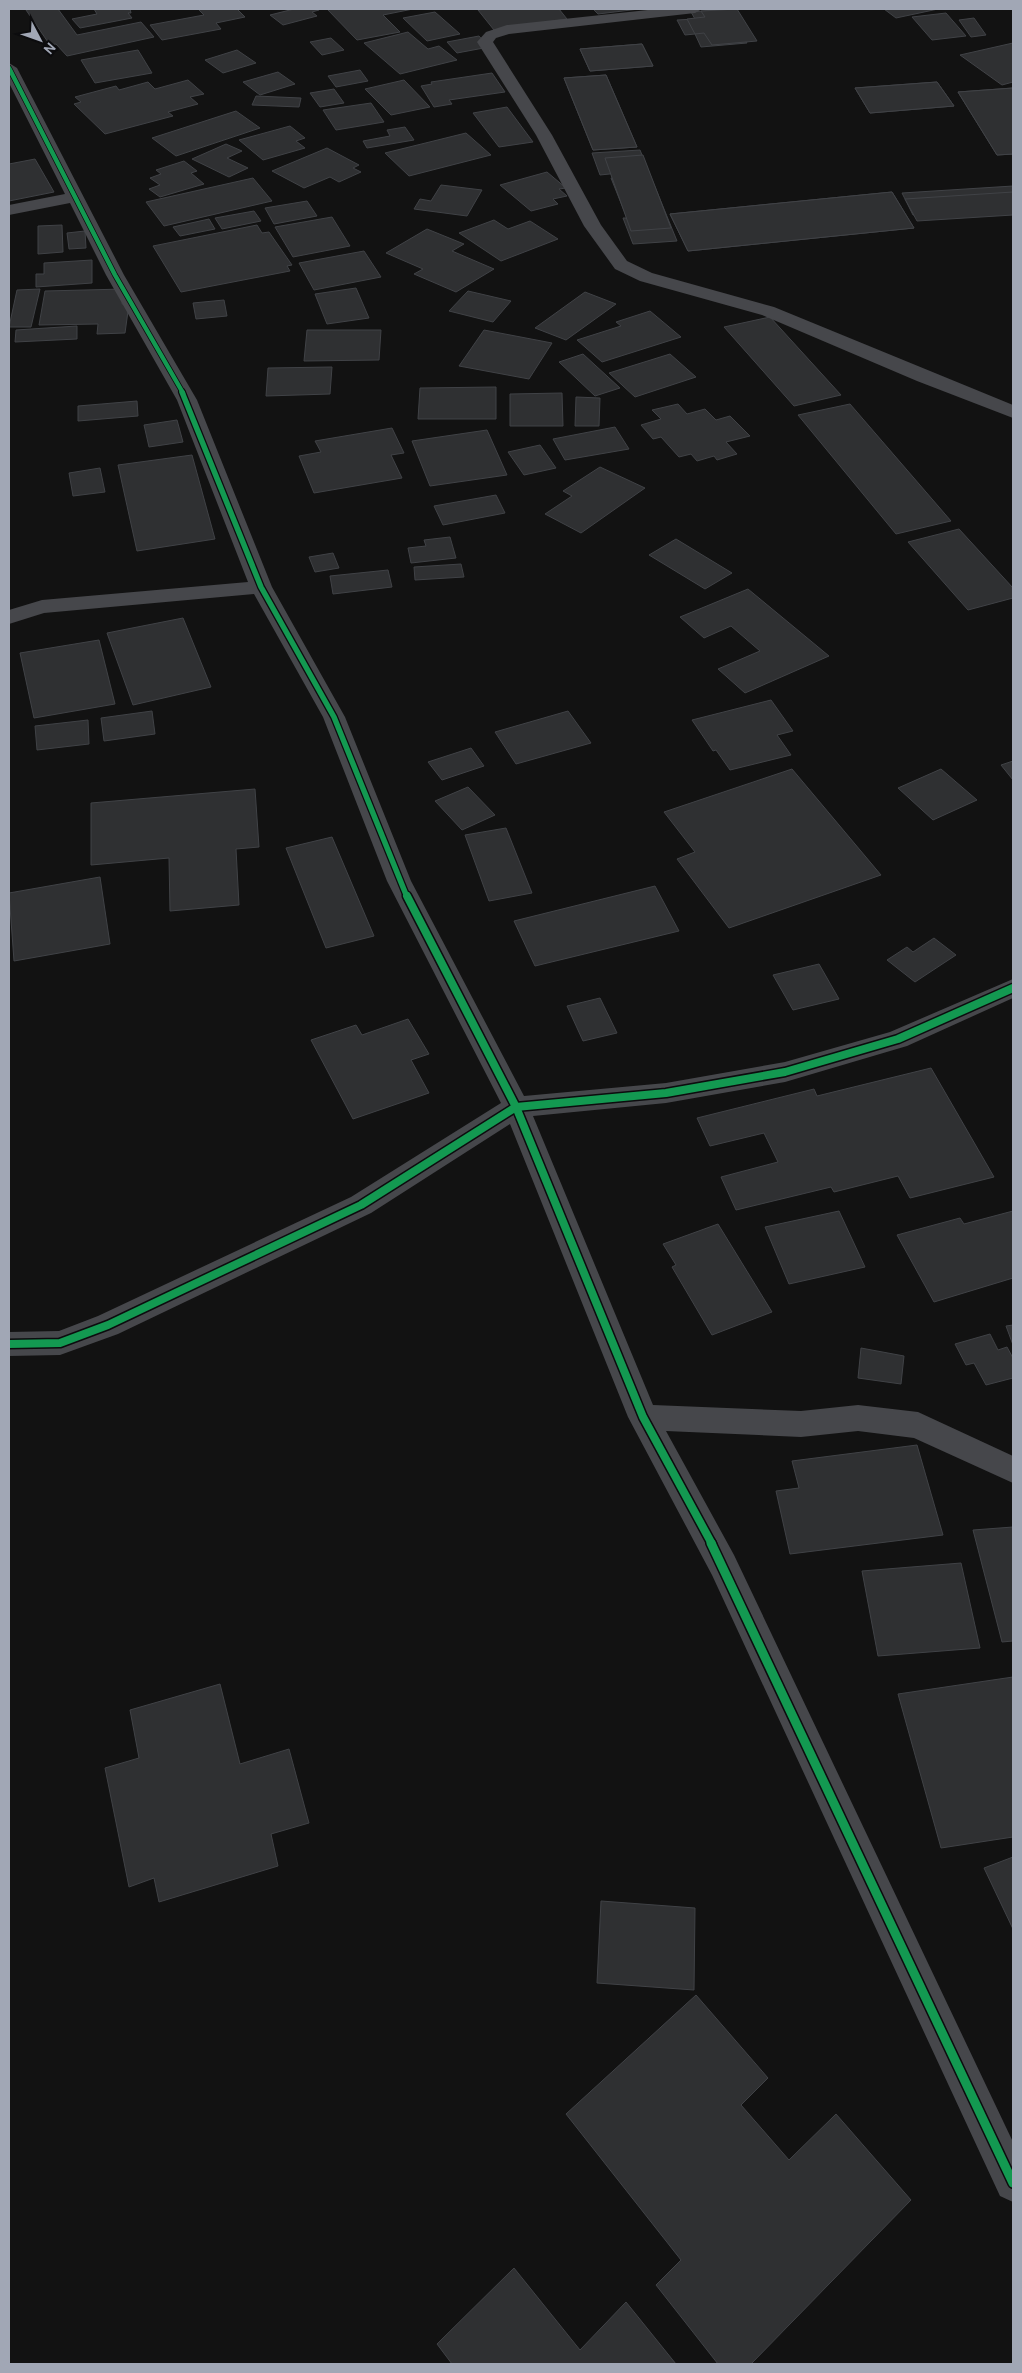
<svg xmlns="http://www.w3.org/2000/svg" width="1022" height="2373" font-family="Cabin,sans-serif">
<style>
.building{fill:#2f3032;stroke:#404246}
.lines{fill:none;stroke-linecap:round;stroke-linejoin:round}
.minor{fill:#46474b;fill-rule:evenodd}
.cycleway-far3-casing{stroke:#0c0c0e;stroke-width:6}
.cycleway-far2-casing{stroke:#0c0c0e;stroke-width:8}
.cycleway-far1-casing{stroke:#0c0c0e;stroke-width:11}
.cycleway-casing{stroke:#0c0c0e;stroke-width:12}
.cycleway-far3{stroke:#139951;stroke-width:4.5}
.cycleway-far2{stroke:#139951;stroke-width:5.5}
.cycleway-far1{stroke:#139951;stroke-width:8}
.cycleway{stroke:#139951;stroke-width:9}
</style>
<rect width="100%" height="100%" fill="#121212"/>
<g class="building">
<path d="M31,9H58L77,35L141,22L154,37L67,56L56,44L50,45L26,10Z"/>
<path d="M94,9H130L131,13H128L132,18L80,28L72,19L97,14Z"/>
<path d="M198,9H237L245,17L216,23L221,29L162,40L150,25L204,15Z"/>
<path d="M294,9H317L319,10L312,12L317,16L283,25L270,15Z"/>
<path d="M327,9H413L383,15L400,32L357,40Z"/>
<path d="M487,9H559L567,19L494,30L478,10Z"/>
<path d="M593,9H639L598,14Z"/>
<path d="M727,9L747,43L701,47L695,34L685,35L677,20L695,19L691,12Z"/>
<path d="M737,9L757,41L712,45L704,33L695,34L687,19L705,17L701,11Z"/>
<path d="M884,9H938L896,18Z"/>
<path d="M435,12L460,34L427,41L403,18Z"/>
<path d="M946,13L966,36L932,40L912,17Z"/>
<path d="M974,18L986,35L971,37L959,20Z"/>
<path d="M408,32L428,49L439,46L457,60L400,74L364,43Z"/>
<path d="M479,36L489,47L457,53L447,42Z"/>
<path d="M331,38L344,50L322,55L310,42Z"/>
<path d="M1013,43V82L1002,85L960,55Z"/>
<path d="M642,44L653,66L590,71L580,49Z"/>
<path d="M642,44L653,66L590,71L580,49Z"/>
<path d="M138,50L152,73L95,83L81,60Z"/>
<path d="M237,50L256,63L223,73L205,60Z"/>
<path d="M360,70L368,81L336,87L328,76Z"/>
<path d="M278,72L295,84L260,95L243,82Z"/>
<path d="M492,73L505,92L449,100L452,104L434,107L421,86L432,84L431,82Z"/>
<path d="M606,75L637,147L593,150L564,78Z"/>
<path d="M606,75L637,147L593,150L564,78Z"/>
<path d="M188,80L204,94L190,97L198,104L168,112L173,116L105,134L74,104L81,102L75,97L116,86L119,90L148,82L155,89Z"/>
<path d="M404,80L430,107L391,115L365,89Z"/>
<path d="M937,82L954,106L870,113L855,88Z"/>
<path d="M937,82L954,106L870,113L855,88Z"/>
<path d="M1013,88V154L997,155L958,92Z"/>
<path d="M1013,88V154L997,155L958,92Z"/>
<path d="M334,89L344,103L320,107L310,93Z"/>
<path d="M256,96L301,98L299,107L252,105Z"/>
<path d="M371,103L384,122L336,130L323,110Z"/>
<path d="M507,107L533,142L499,147L473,113Z"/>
<path d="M236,111L260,128L176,156L152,138Z"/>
<path d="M290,126L305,138L296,141L305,148L263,160L239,140Z"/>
<path d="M405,127L414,140L367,148L363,141L390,136L387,130Z"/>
<path d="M466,133L491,155L409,176L385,153Z"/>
<path d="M226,144L242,151L227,158L248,168L229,177L192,159Z"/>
<path d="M327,148L359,165L353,168L361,172L339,182L330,177L304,188L272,171Z"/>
<path d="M640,150L677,241L633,244L623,218H627L611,178L631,177L629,172L600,175L592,153Z"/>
<path d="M643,155L671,228L631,231L605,158Z"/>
<path d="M35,159L54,192L9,201V164Z"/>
<path d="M184,161L197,171L191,173L204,184L160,197L149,189L160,185L150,178L161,174L156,170Z"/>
<path d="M547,172L566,188L559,189L567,196L553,199L558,204L531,211L500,185Z"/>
<path d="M253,178L272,201L164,226L146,202Z"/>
<path d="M441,185L482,190L467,216L414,209L420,199L431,201Z"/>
<path d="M1013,186V208L913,215L902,193Z"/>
<path d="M892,192L914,228L688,251L670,214Z"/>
<path d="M892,192L914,228L688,251L670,214Z"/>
<path d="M1013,192V215L917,221L905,199Z"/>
<path d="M307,201L317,216L274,224L265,208Z"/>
<path d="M254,211L261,221L222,229L215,218Z"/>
<path d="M332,217L350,246L293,257L275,227Z"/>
<path d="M209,219L215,229L180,236L173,227Z"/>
<path d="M494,220L508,229L530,221L558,239L501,261L459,233Z"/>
<path d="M62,225L63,252L38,254V226Z"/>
<path d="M257,225L262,233L269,232L292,265L287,266L290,271L181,292L153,246Z"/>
<path d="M427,229L464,244L452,251L494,269L456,292L414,274L423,269L386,253Z"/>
<path d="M85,231L86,248L69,249L67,233Z"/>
<path d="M364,251L381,277L314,290L299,263Z"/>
<path d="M92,260V283L36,287V274H44V263Z"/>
<path d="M356,288L369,318L327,324L315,294Z"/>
<path d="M40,289L31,327H9L17,290Z"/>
<path d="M124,289L122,304H129L125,333L97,334L98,324L39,325L45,291Z"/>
<path d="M468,291L511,301L493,322L449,311Z"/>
<path d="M585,292L616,304L566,340L535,328Z"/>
<path d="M224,300L227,316L196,319L193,303Z"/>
<path d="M650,311L681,337L602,362L577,340L621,326L616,322Z"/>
<path d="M770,317L841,395L794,406L724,327Z"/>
<path d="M77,326V339L15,342L16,330Z"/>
<path d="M307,330H381L379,360L304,361Z"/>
<path d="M484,330L552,343L529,379L459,366Z"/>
<path d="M583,354L620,388L595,396L559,362Z"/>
<path d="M670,354L696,377L635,397L609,373Z"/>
<path d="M332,367L330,394L266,396L268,368Z"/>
<path d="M496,387V419H418L420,388Z"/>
<path d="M562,393L563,426H510V394Z"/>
<path d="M576,397L600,398L599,426H575Z"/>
<path d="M137,401L138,416L78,421V406Z"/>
<path d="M678,404L687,414L705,409L716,420L730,416L750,436L726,442L737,454L717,460L714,456L697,461L691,454L679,457L661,437L653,439L641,425L661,419L652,410Z"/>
<path d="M850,404L951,521L896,534L798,415Z"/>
<path d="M177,420L183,442L149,447L144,425Z"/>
<path d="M615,427L629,449L565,460L553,439Z"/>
<path d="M392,428L404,453L391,455L402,478L314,493L299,456L321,452L315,441Z"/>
<path d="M487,430L507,475L430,486L412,441Z"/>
<path d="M540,445L556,468L524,475L508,452Z"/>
<path d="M192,455L215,539L137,551L118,465Z"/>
<path d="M600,467L645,488L581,533L545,514L572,496L563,491Z"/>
<path d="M100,468L105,492L73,496L69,473Z"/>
<path d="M496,495L505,513L443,525L434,506Z"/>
<path d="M959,529L1013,588V598L968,610L908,542Z"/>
<path d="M450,537L456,558L411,563L408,548L426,546L424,540Z"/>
<path d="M676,539L732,573L705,589L649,555Z"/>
<path d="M333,553L339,568L315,572L309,557Z"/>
<path d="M461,564L464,577L415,580L414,567Z"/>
<path d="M388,570L392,587L333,594L330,576Z"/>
<path d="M748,589L829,656L745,693L718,669L760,651L731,626L704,638L680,617Z"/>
<path d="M183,618L211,687L133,705L107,633Z"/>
<path d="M99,640L115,704L34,718L20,653Z"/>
<path d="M771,700L793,731L777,735L791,755L730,770L716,750L713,751L692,720Z"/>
<path d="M152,711L155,734L104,741L101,718Z"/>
<path d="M568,711L591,743L516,764L495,732Z"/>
<path d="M88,720L89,744L37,750L35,726Z"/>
<path d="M471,748L484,766L442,780L428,762Z"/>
<path d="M1013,761V780L1001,765Z"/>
<path d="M792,769L881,875L729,928L677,859L695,852L664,812Z"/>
<path d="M941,769L977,800L933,820L898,788Z"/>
<path d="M468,787L495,815L462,830L435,801Z"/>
<path d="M255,789L259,847L236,849L239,905L170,911L169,858L91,865V803Z"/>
<path d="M506,828L532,893L489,901L465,835Z"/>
<path d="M332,837L374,936L326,948L286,848Z"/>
<path d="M100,877L110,944L14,961L9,893Z"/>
<path d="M655,886L679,931L535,966L514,921Z"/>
<path d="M934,938L956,955L915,982L887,960L907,947L913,952Z"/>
<path d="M819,964L839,999L793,1010L773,975Z"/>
<path d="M600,998L617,1033L583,1041L567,1006Z"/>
<path d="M408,1019L429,1054L411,1060L429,1093L353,1119L311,1040L356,1025L362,1035Z"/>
<path d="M931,1068L994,1177L910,1198L898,1176L834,1192L831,1187L736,1210L721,1177L778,1162L764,1133L710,1146L697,1118L814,1089L817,1096Z"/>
<path d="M839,1211L865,1267L789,1284L765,1227Z"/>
<path d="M1013,1211V1278L934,1302L897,1235L960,1218L964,1224Z"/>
<path d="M718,1224L772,1312L712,1335L672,1267L676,1265L663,1244Z"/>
<path d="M1013,1325V1345L1006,1326Z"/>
<path d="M990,1334L998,1350L1007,1347L1013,1358V1378L986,1385L974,1363L966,1365L955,1344Z"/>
<path d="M861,1348L904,1356L901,1384L858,1378Z"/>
<path d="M917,1445L943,1535L790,1554L776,1491L799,1488L792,1461Z"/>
<path d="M1013,1527V1641L1002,1642L973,1530Z"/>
<path d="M961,1563L980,1648L878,1656L862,1571Z"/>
<path d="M1013,1677V1837L941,1848L898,1694Z"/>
<path d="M220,1684L240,1764L289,1749L309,1823L271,1834L278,1866L159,1902L154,1878L129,1887L105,1768L139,1758L130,1710Z"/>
<path d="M1013,1857V1929L984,1868Z"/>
<path d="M601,1901L695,1908L694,1990L597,1983Z"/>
<path d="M696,1995L768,2078L741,2105L789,2160L836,2114L911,2200L751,2364H718L656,2285L681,2260L566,2114Z"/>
<path d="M514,2268L580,2350L626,2302L676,2364H452L437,2344Z"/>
</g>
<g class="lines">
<g class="minor">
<path d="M657,9H702L695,13L509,34L496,38L493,42L552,135L601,225L627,261L652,273L774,307L1013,405V418L917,381L762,315L640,281L615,269L584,226L536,135L477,42L486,32L507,25Z"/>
<path d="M9,63L17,68L124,275L197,400L272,587L345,717L411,881L524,1096L666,1083L785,1062L890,1032L1013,979V998L907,1046L785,1082L666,1103L533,1116L653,1405L801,1411L858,1405L918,1412L1013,1456V1483L914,1438L858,1431L801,1437L666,1431L734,1555L1013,2142V2202L1000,2196L712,1575L628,1417L510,1124L371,1213L118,1334L60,1355L9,1356V1332L59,1331L98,1316L351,1197L501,1103L387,881L323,717L254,594L44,613L9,624V610L42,600L248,582L177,400L106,275L70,203L9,215V205L65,194L9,83Z"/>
</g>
<defs>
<path id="cycleway-far3" d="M9,68L115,275L183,393"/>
<path id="cycleway-far2" d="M182,392L261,587L334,717L407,897"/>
<g id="cycleway-far1">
<path d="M407,896L516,1107L643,1417L712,1544"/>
<path d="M9,1344L60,1343L108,1325L361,1205L516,1107L666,1093L785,1072L898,1039L1013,988"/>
</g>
<path id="cycleway" d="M711,1543L1013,2183"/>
</defs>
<use href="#cycleway-far3" class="cycleway-far3-casing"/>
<use href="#cycleway-far2" class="cycleway-far2-casing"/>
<use href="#cycleway-far1" class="cycleway-far1-casing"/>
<use href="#cycleway" class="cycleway-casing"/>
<use href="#cycleway-far3" class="cycleway-far3"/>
<use href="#cycleway-far2" class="cycleway-far2"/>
<use href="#cycleway-far1" class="cycleway-far1"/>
<use href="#cycleway" class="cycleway"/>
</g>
<rect width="1022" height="2373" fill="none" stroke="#a1a7b5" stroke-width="20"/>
<g transform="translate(40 40) rotate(131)" stroke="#0c0c0e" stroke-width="4" paint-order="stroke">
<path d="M0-4L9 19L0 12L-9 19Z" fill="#a1a7b5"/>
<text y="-8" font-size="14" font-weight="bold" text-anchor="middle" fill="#a1a7b5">N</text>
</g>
</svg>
